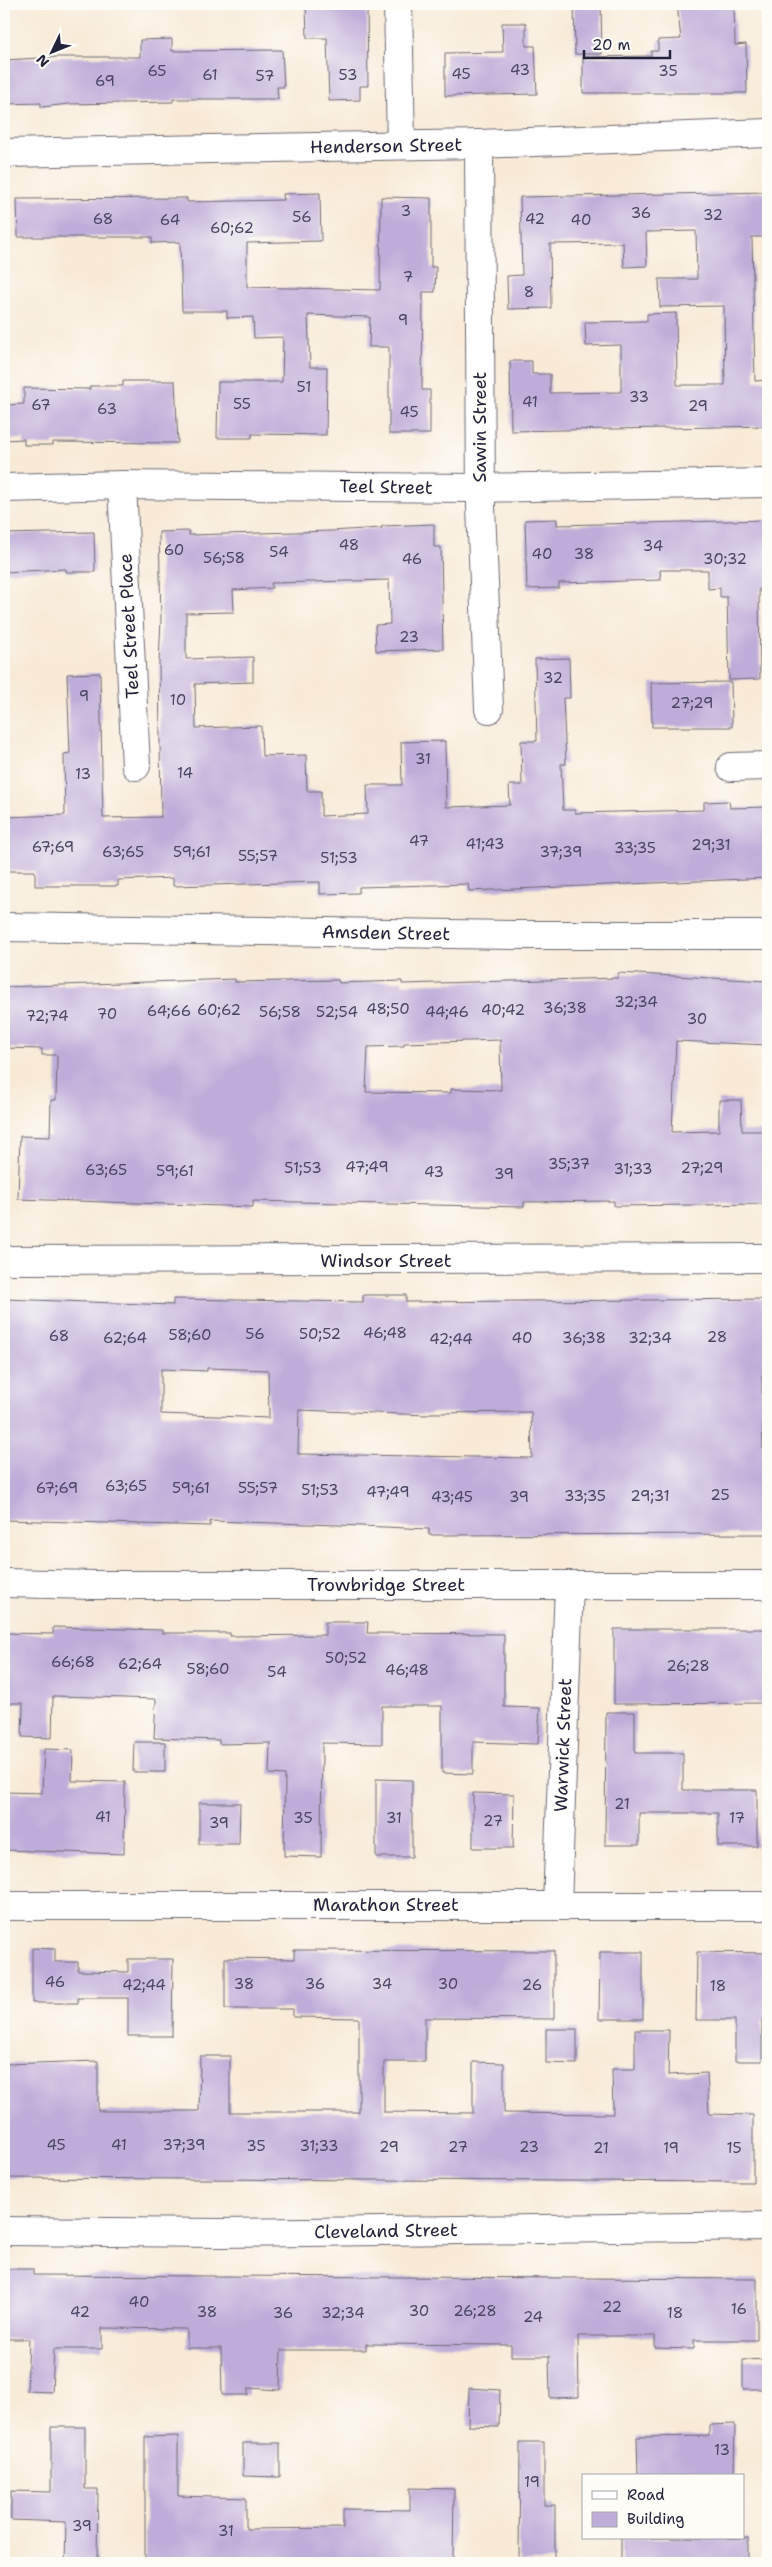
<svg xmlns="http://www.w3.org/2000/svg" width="772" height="2567" font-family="'Shantell Sans',sans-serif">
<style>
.building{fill:#bfadd9;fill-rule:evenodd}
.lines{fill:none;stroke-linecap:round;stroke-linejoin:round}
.street-casing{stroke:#6d6872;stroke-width:30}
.street{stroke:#fff;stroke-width:28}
.labels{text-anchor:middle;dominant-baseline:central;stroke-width:4.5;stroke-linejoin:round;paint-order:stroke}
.number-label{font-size:15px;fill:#494562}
.street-label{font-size:18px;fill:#22223b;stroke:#fdfcf7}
</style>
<rect width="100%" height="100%" fill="#fdfcf7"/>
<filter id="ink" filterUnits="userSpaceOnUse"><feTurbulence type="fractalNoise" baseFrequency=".02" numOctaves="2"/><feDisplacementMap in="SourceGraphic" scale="10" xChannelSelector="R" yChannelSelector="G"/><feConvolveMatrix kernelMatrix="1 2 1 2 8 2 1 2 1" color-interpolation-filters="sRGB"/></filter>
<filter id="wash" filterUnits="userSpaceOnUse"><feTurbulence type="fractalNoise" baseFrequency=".0096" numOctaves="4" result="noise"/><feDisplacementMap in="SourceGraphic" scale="20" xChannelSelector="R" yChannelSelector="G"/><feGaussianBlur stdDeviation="1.12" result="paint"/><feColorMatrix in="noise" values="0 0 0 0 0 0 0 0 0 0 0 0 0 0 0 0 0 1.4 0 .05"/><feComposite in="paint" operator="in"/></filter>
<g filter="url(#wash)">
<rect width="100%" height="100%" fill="#f8ead7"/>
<g id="blocks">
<g class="building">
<path d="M367,4L368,86H360V100L329,101L327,38H307L306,6Z"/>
<path d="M574,4H601L602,54H575Z"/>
<path d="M677,4H734L735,45L746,44L747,93H583V57L651,56V51H658V40L681,39Z"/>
<path d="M502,23H526V46H535L537,94L445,96V53L503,52Z"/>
<path d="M172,39V51L282,50L284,87H277L278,99H173V102L69,104L41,107V103L4,104V60L58,57H140V40Z"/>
<path d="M768,192V237H752L755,381L768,380V426L511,431L510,361H532V374H550V393L621,392V345L586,346L585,322L647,321V314L676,313L677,385H725L724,306L660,307L659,279H697L696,231L646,232L647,266L624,267L623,243L550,244L551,308L508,309L507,276L522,275L520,197Z"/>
<path d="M320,193L321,241L247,243V287L380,290L381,197L431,198V267H436L435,292H423L422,390H430V434H389V347H369L370,317L308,315L310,367H327L326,435L252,434V438H217L218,382H282L283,337L254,338L253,317L227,318V311H182L180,242L152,243V237H18L17,199L187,198V202L284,200L283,194Z"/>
<path d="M123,381H175L178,443L53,442V445H24V439L4,440V405L24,404V388L90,389V386H123Z"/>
<path d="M557,519V525L768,520V589H759L760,679L729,680L727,597H720V588L708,589V570H660L661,580L559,583V588L527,589L525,520Z"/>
<path d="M434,524V547H441L443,649L376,651L375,625L390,624L389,580L271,583L272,588L233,590L234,612L186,613V659L253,657V682L195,684L196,728L261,726L262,756L306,755L307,791H321V816L368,814L367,785H402L401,742L445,741L446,807L510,805L509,785H522L521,741H537L535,659L569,658L570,698H563L566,764H561L563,810H575V813L704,810V802L729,801L730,808L768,807V878L469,891L468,884L359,887V893L320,894V882L173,886V878L118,880V886H35V871H4V817L65,815L64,754L70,753L67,674L100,673L103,818L161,817L159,663L161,619L159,532L189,531V535L331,531L382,528V526Z"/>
<path d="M94,532L95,572H66V569L4,572V534Z"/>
<path d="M731,682L732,727H652L651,683Z"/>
<path d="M618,973L768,981V1045L676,1041L672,1132L719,1131V1100H741L742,1131H768V1204L614,1206V1201L524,1202V1207L253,1201V1207L18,1199L20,1136L50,1137L51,1100H56L57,1055H42V1049L4,1048V987L235,979V982L338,980L339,983L402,981V984L618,978ZM500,1040L501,1090L451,1089V1093L366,1092L368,1047L404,1046V1043Z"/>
<path d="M363,1295H406V1302L768,1299V1375H762L763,1456H768V1534L429,1535V1529L339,1525L210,1521V1526L4,1520L7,1369H4V1299L173,1305V1299L363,1302ZM207,1368L268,1370L269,1418L161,1414V1369L207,1371ZM299,1410L427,1415L430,1413L531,1412L532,1458L298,1454Z"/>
<path d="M325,1622H368L367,1633L504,1634V1707L540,1708L538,1744L473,1742V1774L442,1773V1706H382V1744L322,1743L321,1857L284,1856L285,1775L269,1774L270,1743L219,1744V1740L154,1738L156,1699L93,1697L53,1696L52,1738L22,1737L23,1703H4V1633L53,1634V1627L162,1630V1633H230V1636L325,1635Z"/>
<path d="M614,1629H768V1703L614,1704Z"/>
<path d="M606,1712H635V1753H683V1790H757V1846H718V1813H639V1845H605Z"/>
<path d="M134,1742H165V1772H133Z"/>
<path d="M44,1749L73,1750L72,1781L125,1782L124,1854L4,1850V1792L42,1793Z"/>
<path d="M376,1779L412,1780V1857H376Z"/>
<path d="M473,1793L514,1794L513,1848H473Z"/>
<path d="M199,1803H240L239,1844H199Z"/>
<path d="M32,1948L55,1949V1962H78V1971L128,1972V1959H173L172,2036H128V1998H78V2003H32Z"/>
<path d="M294,1950L554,1951V2019L425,2018V2062H384V2112L473,2113V2062L504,2063V2113L613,2114L612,2069H635V2030H669L668,2075L707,2073L709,2114L753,2115V2182L4,2178V2064L98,2061V2111H199L200,2056H230V2112H359V2018L293,2017V2009H225V1958L294,1959Z"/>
<path d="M600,1952H643V2019H599Z"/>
<path d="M697,1952L768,1953V2020H762V2061H735V2020H696Z"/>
<path d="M546,2029H577V2064L546,2063Z"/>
<path d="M4,2269H33V2275L757,2279V2340H694V2349L655,2348V2336H578L579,2397L550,2398L549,2356H511V2345L366,2344V2350H281L280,2390L248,2388V2395H222L221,2348H187V2329L102,2328V2349H54L52,2392L27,2391L29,2339H4Z"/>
<path d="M768,2359V2389H743V2360Z"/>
<path d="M469,2388L500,2390L499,2427L468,2426Z"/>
<path d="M735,2424L734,2476H638L637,2437L709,2436V2425Z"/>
<path d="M51,2427H85V2489H98L97,2563H65L66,2522L11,2520V2491L51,2492Z"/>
<path d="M178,2436V2496L246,2498V2529L343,2528V2509L410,2510V2488L454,2489L453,2563H145V2437Z"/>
<path d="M520,2442H544V2505H555V2562H519Z"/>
<path d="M243,2443H280V2477L243,2476Z"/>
<rect x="621" y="2538" width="127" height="25"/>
</g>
</g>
</g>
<g filter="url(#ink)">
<use href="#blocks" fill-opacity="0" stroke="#6d6872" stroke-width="1"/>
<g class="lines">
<defs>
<g id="street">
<path d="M398,4L401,144"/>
<path d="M479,144L481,507L489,709"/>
<path d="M4,153L479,144L768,133"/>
<path d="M122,485L136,766"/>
<path d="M4,488L122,485L472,488L768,483"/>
<path d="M731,767L768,766"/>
<path d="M4,927L513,935H768"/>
<path d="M4,1260L768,1258"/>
<path d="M4,1583L95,1585H768"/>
<path d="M557,1905L569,1585"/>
<path d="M4,1906H768"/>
<path d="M4,2231L219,2233L768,2226"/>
</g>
</defs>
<use href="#street" class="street-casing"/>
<use href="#street" class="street"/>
</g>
</g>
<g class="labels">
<g class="number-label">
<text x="520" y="70">43</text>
<text x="157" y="71">65</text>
<text x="668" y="71">35</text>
<text x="461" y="74">45</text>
<text x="210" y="75">61</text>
<text x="348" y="75">53</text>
<text x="265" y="76">57</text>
<text x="105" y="81">69</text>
<text x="406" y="211">3</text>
<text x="641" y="213">36</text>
<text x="713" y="215">32</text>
<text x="302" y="217">56</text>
<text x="103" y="219">68</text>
<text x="535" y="219">42</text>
<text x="170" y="220">64</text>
<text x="581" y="220">40</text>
<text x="232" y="228">60;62</text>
<text x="408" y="277">7</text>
<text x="529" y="292">8</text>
<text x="403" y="320">9</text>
<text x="304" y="387">51</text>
<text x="639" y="397">33</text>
<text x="530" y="402">41</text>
<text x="242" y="404">55</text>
<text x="41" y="405">67</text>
<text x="698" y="406">29</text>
<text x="107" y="409">63</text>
<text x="409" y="412">45</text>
<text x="349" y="545">48</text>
<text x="653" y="546">34</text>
<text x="174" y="550">60</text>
<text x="279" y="552">54</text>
<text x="542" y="554">40</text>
<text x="584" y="554">38</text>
<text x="224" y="558">56;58</text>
<text x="412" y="559">46</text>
<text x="725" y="559">30;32</text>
<text x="409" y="637">23</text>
<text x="553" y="678">32</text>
<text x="84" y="696">9</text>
<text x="178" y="700">10</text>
<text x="692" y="703">27;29</text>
<text x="423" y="759">31</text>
<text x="185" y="773">14</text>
<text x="83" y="774">13</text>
<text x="419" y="841">47</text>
<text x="485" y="844">41;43</text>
<text x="711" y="845">29;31</text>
<text x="53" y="847">67;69</text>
<text x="635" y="848">33;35</text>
<text x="123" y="852">63;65</text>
<text x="192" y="852">59;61</text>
<text x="561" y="852">37;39</text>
<text x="258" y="856">55;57</text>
<text x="339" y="858">51;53</text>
<text x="636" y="1002">32;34</text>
<text x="565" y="1008">36;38</text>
<text x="388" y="1009">48;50</text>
<text x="219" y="1010">60;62</text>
<text x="503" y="1010">40;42</text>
<text x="169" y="1011">64;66</text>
<text x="280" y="1012">56;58</text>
<text x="337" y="1012">52;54</text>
<text x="447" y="1012">44;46</text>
<text x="107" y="1014">70</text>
<text x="47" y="1016">72;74</text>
<text x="697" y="1019">30</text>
<text x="569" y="1164">35;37</text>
<text x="367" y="1167">47;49</text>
<text x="303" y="1168">51;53</text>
<text x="702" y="1168">27;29</text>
<text x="633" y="1169">31;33</text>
<text x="106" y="1170">63;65</text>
<text x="175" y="1171">59;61</text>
<text x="434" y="1172">43</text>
<text x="504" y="1174">39</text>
<text x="385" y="1333">46;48</text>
<text x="255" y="1334">56</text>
<text x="320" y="1334">50;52</text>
<text x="190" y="1335">58;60</text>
<text x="59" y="1336">68</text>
<text x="717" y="1337">28</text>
<text x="125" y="1338">62;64</text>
<text x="522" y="1338">40</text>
<text x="584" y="1338">36;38</text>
<text x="650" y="1338">32;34</text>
<text x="451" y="1339">42;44</text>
<text x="126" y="1486">63;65</text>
<text x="57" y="1488">67;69</text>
<text x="191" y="1488">59;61</text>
<text x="258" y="1488">55;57</text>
<text x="320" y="1490">51;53</text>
<text x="388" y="1492">47;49</text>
<text x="720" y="1495">25</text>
<text x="585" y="1496">33;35</text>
<text x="650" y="1496">29;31</text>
<text x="452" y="1497">43;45</text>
<text x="519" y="1497">39</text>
<text x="346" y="1658">50;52</text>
<text x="73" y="1662">66;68</text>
<text x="140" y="1664">62;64</text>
<text x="688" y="1666">26;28</text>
<text x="208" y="1669">58;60</text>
<text x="407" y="1670">46;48</text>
<text x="277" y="1672">54</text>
<text x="622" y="1804">21</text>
<text x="103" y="1817">41</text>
<text x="303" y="1818">35</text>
<text x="394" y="1818">31</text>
<text x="737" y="1818">17</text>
<text x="493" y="1821">27</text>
<text x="219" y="1823">39</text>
<text x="55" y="1982">46</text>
<text x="244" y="1984">38</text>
<text x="315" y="1984">36</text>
<text x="382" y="1984">34</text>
<text x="448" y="1984">30</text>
<text x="144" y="1985">42;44</text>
<text x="532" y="1985">26</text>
<text x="718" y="1986">18</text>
<text x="56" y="2145">45</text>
<text x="119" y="2145">41</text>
<text x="184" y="2145">37;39</text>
<text x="256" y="2146">35</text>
<text x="319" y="2146">31;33</text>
<text x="389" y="2147">29</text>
<text x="458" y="2147">27</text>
<text x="529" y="2147">23</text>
<text x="601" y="2148">21</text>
<text x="671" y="2148">19</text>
<text x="734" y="2148">15</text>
<text x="139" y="2302">40</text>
<text x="612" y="2307">22</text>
<text x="739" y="2309">16</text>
<text x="419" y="2311">30</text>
<text x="475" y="2311">26;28</text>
<text x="80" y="2312">42</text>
<text x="207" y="2312">38</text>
<text x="283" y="2313">36</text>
<text x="343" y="2313">32;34</text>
<text x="675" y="2313">18</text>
<text x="533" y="2317">24</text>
<text x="722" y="2450">13</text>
<text x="532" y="2482">19</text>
<text x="82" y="2526">39</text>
<text x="226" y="2531">31</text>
</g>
<g class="street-label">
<text transform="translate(386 146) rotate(-1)">Henderson Street</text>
<text transform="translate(480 427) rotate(-90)">Sawin Street</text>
<text transform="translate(386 487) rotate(1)">Teel Street</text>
<text transform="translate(129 626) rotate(-93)">Teel Street Place</text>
<text transform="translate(386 933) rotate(1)">Amsden Street</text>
<text x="386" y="1261">Windsor Street</text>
<text x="386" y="1585">Trowbridge Street</text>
<text transform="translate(563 1745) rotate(-88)">Warwick Street</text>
<text x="386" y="1905">Marathon Street</text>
<text transform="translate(386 2231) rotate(-1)">Cleveland Street</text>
</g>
</g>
<rect width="772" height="2567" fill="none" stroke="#fdfcf7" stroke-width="20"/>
<rect x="582" y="2474" width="162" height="65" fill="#fdfcf7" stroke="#a5a5ac"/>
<rect x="592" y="2491" width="25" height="8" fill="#ffffff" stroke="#a5a5ac"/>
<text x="627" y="2500" font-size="15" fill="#22223b">Road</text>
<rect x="592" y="2512" width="25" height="15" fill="#bfadd9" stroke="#a5a5ac"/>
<text x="627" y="2524" font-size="15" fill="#22223b">Building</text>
<g transform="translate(52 52) rotate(227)" stroke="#fdfcf7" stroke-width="4" paint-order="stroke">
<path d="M0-4L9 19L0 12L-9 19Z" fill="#22223b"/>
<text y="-8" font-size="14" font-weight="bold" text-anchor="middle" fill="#22223b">N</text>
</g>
<path d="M584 50v8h86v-8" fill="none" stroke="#22223b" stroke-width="2.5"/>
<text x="592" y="50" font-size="15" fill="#22223b" stroke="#fdfcf7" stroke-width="4" paint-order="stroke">20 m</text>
</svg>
